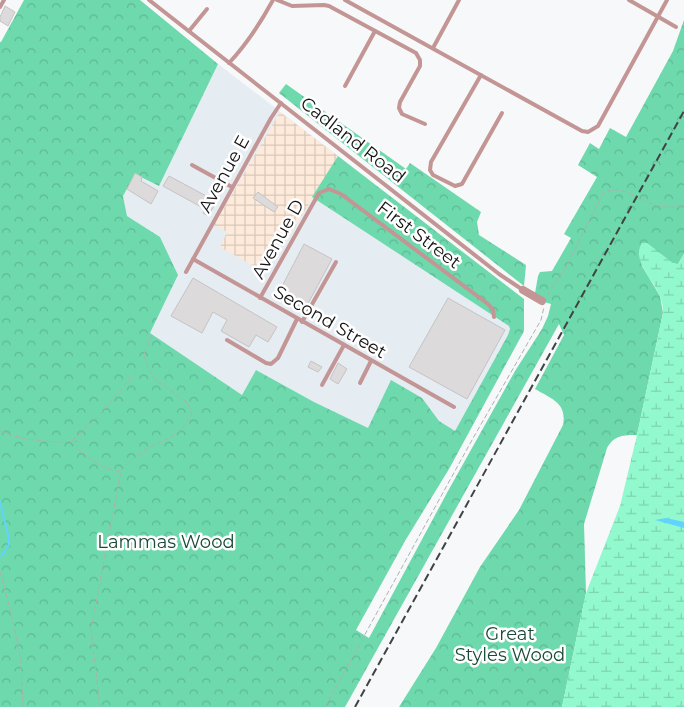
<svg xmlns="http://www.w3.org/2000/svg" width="684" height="707" font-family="Montserrat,sans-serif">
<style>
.built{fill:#e5ecf2}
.industrial{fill:url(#industrial-grid)}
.forest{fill:url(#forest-crowns)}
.wetland{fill:url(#wetland-marsh)}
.water{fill:#60d3fe}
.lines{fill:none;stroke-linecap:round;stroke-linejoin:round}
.stream{stroke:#60d3fe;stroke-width:2}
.building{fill:#dcdadb;stroke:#c5c3c4}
.path{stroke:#afb0b1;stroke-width:1;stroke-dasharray:5 2.5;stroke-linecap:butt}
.service{stroke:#c39695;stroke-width:4}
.minor{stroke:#c39695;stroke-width:8}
.rail{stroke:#414243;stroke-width:2;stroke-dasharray:8 4;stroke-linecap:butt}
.labels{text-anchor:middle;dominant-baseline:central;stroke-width:5;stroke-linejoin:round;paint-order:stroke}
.street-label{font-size:18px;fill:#131314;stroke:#fff}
.park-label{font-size:18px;fill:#1b4937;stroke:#fff}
</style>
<defs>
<pattern id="industrial-grid" width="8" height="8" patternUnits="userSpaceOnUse" patternTransform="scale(1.25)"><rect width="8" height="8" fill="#feeada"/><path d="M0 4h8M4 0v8" fill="none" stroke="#d9c8ba"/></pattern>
<pattern id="forest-crowns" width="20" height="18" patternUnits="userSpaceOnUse" patternTransform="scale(1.25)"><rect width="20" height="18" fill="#6dd9ad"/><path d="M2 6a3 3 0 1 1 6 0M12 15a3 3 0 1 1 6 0" fill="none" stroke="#5eb994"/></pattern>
<pattern id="wetland-marsh" width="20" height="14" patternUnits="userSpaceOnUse" patternTransform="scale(1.25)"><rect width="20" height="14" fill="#92f8cd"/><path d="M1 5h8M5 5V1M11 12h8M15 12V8" fill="none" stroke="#7dd4af"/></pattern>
</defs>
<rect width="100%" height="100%" fill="#f7f8f9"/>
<path class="built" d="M218,64L338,156L322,180L524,331L469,429L449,469L314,402L256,370L242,395L150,333L178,275L160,237L127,216L123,196L135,173L159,185Z"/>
<path class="industrial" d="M280,112L338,156L287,240L283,241L274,236L256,267L220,247L227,232L214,225Z"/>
<g class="forest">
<path d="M24,0H140L218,64L159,186L135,174L123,196L127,216L160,237L178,275L150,333L242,395L256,370L314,402L368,428L391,380L422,398L439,421L455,431L508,335L510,329L509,326L312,197L338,156L524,299V331L449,469L405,541L356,630L369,638L448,491L515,371L542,329L548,316L551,304L534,299L538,276L540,272L552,271L571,238L564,234L597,177L578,165L590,143L599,149L610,128L626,137L673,51L684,20V254L678,264L671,263L642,266L660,296L663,313L637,435C624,435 614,435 607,448L584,524L586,593L562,707H399L436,648L480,567L519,510L563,425C567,403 552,399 535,389L564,335L559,324L345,707H0V42H1Z"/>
<path d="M286,84L406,169L410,163L481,212L477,222L479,235L526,265L524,286L279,93Z"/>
</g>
<path class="wetland" d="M646,242L674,264H678L684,254V707H562L586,593L620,506L637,435L663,313C663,306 662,300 659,294C652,278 631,260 642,243Z"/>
<path class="water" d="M666,518L684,522V528L655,520Z"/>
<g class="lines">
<path class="stream" d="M0,502L8,535L9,545L1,556"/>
</g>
<g class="building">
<path d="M5,6L15,12L8,26L0,21V17Z"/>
<path d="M135,173L142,177L141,181L158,191L151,204L127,189Z"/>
<path d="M169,176L210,198L209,201L215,204L208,216L203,213L205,209L163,186Z"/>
<path d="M258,192L278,207L274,212L253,198Z"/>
<path d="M304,244L332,259L305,309L278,294Z"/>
<path d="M193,278L277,327L268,342L256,335L249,347L221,331L227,320L213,312L202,333L171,316Z"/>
<path d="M448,298L505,330L467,399L409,367Z"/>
<path d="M311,361L322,367L318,372L308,367Z"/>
<path d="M338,363L347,369L338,384L330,379Z"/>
</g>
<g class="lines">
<g class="path">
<path d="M547,295L566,267L602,195C617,181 640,200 655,205C665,208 675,207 684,207"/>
<path d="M0,431C27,442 54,443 83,441"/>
<path d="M120,471C99,469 86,456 71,442L102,412L136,372"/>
<path d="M0,571L13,621L21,663L23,707"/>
<path d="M100,707L91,629L121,471C127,465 134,457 142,452C160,441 182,436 192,415L188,403L155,379L148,368L144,354L152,335"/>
<path d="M325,707L472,440L541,320L544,307"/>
</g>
<g class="service">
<path d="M149,0L499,274L523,290"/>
<path d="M277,0L292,6L324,5L329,6L416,53L420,60V66L400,102L399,108L402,114L425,124"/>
<path d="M345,0L582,131L588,132L598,126L667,0"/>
<path d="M629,0L676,27"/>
<path d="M0,7L4,0"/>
<path d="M189,31L207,9"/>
<path d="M433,48L459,0"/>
<path d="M229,63C246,45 261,22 273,0"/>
<path d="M481,75L431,162L430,170L433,175L455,186L462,184L502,113"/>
<path d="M345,86L375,31"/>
<path d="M192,165L232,187"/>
<path d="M193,259L454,407"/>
<path d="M186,272L271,118L281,103"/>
<path d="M260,298L319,193L329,189L341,194L488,304L493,310L494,317"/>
<path d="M302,322L336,262"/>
<path d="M227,340L266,363L271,364L278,358L297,319"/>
<path d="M360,383L371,361"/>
<path d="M322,385L344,345"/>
</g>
<path class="minor" d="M523,290L542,301"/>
<path class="rail" d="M355,707L684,111"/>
</g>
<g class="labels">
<g class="street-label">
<text transform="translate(353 140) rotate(38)">Cadland Road</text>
<text transform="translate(224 174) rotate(-61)">Avenue E</text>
<text transform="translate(419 235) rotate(37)">First Street</text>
<text transform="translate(278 239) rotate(-61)">Avenue D</text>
<text transform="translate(330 322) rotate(30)">Second Street</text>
</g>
<g class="park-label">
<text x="166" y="542">Lammas Wood</text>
<text x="510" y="634">Great<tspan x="510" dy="21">Styles Wood</tspan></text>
</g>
</g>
</svg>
